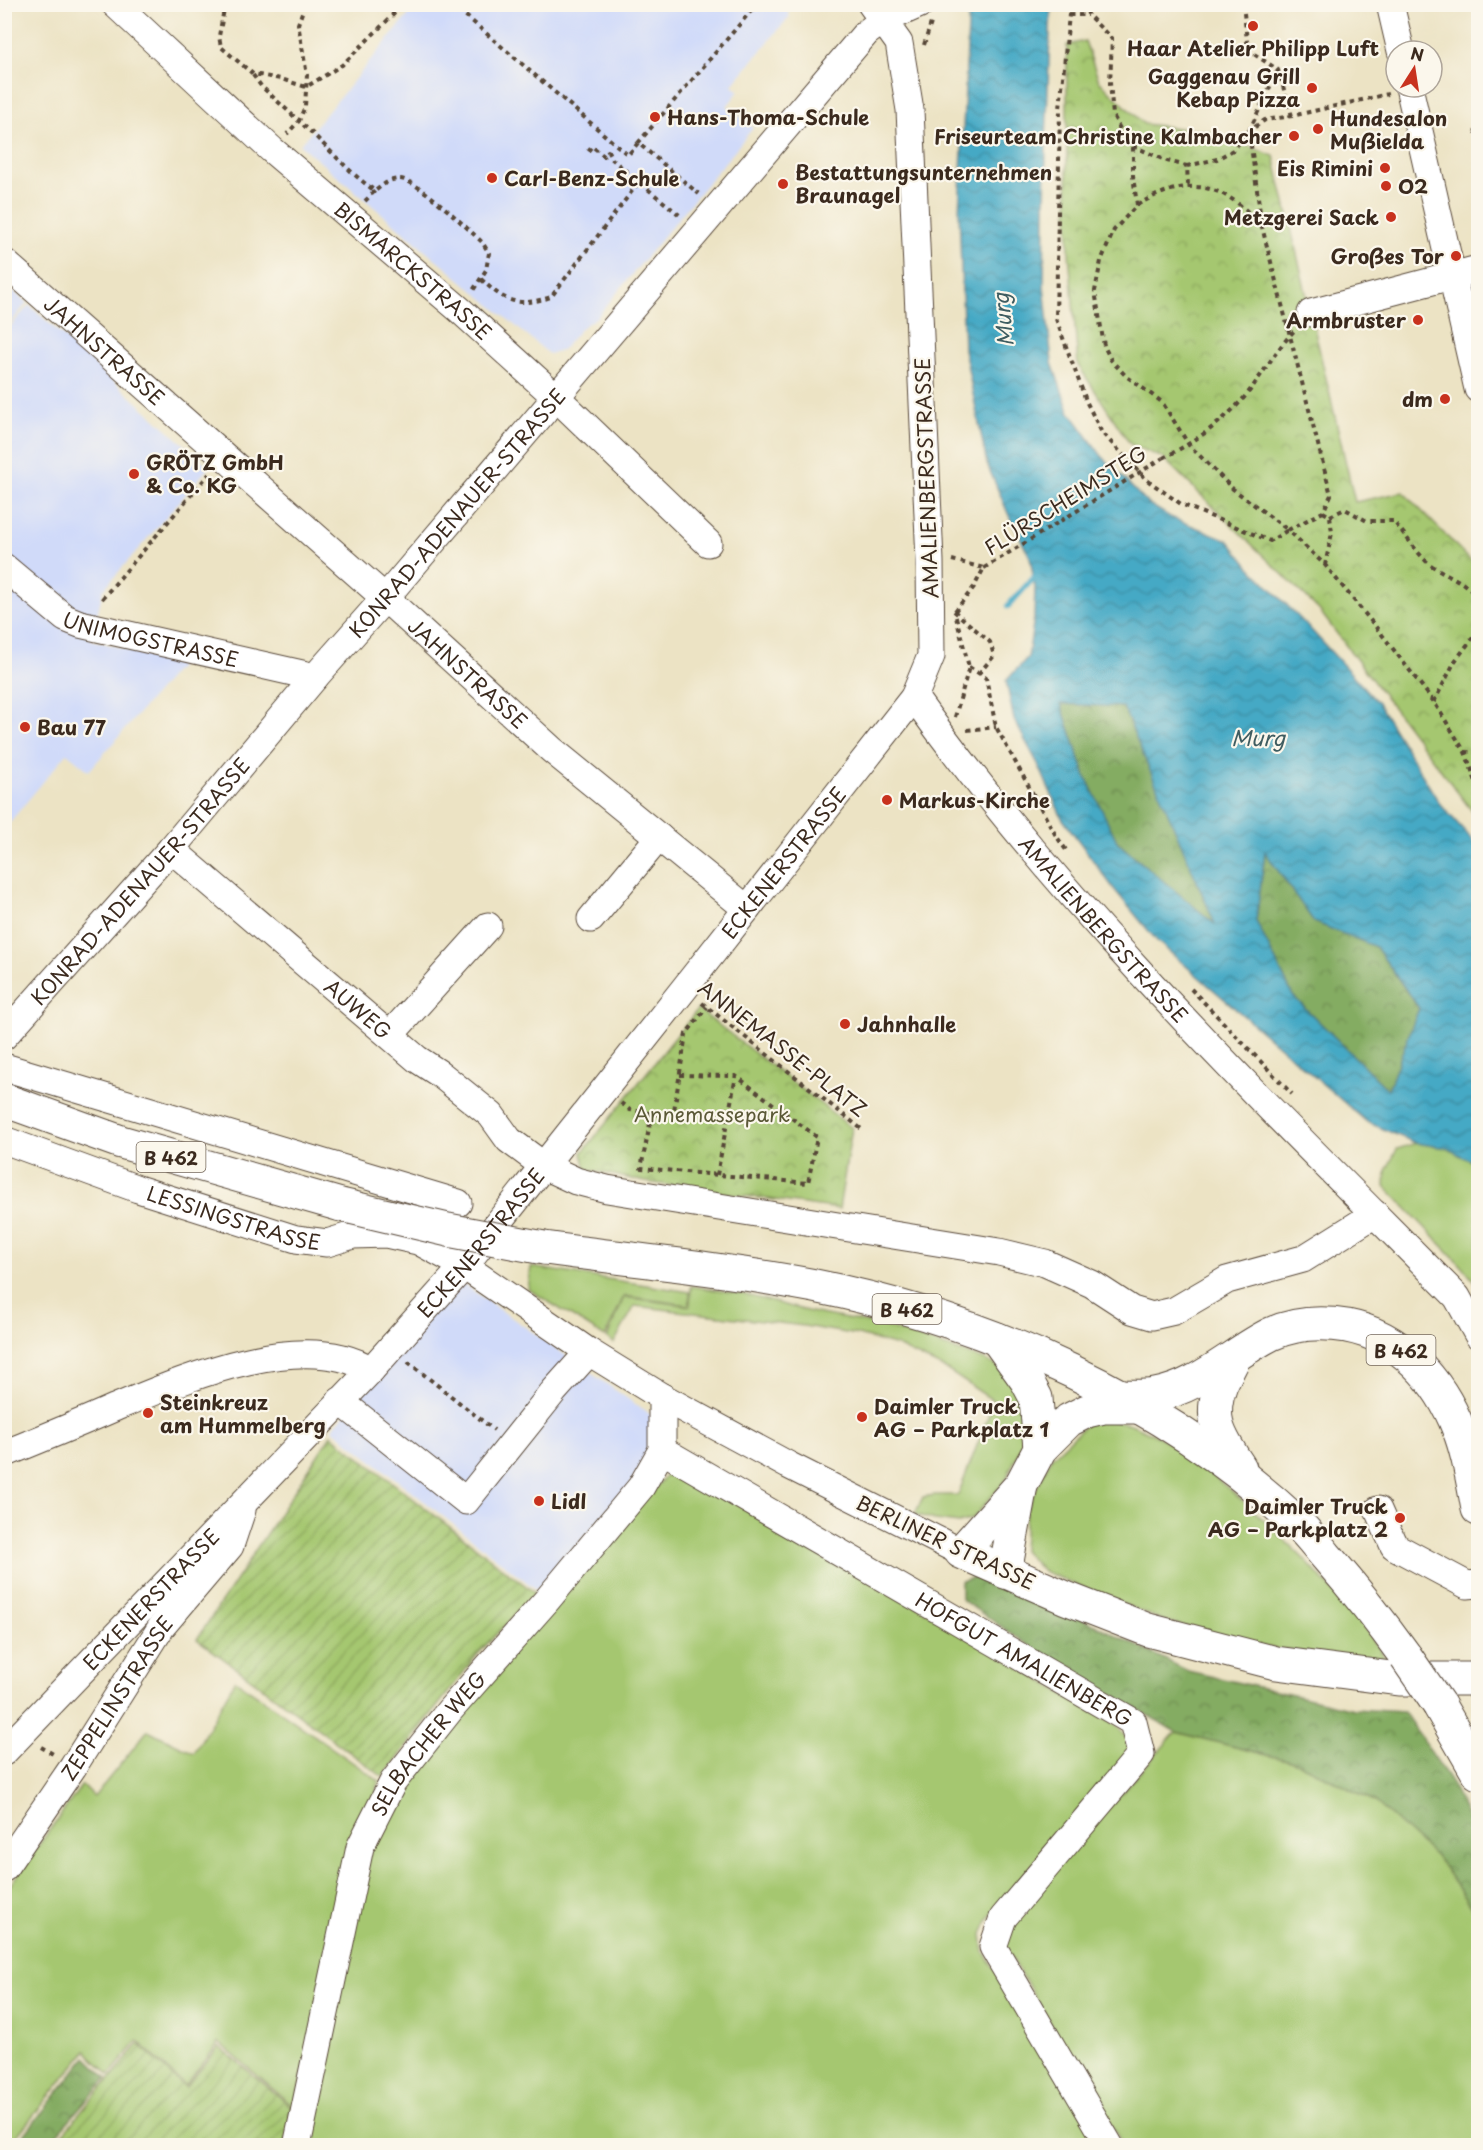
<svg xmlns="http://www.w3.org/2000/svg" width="1483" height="2150" font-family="'Playpen Sans',sans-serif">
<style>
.built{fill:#d0daf9}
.grass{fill:#a5c770;stroke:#707847;stroke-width:1.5}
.forest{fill:url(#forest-crowns);stroke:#606b40;stroke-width:1.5}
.park{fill:url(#park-crowns);stroke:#707847;stroke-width:1.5}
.garden{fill:url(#garden-furrows);stroke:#707847;stroke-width:1.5}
.water{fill:url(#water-waves);stroke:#406a72;stroke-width:1.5;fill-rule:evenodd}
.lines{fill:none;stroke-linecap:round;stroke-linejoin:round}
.stream{stroke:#45a9c5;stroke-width:6}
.minor-casing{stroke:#564637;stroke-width:29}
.major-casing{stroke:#564637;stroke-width:35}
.path{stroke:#564637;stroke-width:4;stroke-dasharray:4.5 4.5;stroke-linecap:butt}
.minor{stroke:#fff;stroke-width:27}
.major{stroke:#fff;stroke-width:33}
.major-bridge-casing{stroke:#564637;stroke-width:35;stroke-linecap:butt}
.path-bridge{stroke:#564637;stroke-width:4;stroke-dasharray:4.5 4.5;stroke-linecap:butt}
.major-bridge{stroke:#fff;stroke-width:33}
.poi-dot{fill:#c8321e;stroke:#fbf7ec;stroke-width:2}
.labels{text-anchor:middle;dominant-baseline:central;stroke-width:4.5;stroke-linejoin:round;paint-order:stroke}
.shield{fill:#fbf7ec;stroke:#75685c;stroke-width:1.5}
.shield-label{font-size:18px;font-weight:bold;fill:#3b2a1e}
.poi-label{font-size:20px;font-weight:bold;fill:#3b2a1e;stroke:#fbf7ec;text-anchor:start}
.street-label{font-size:20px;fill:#3b2a1e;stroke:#fbf7ec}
.park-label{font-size:20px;fill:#5b5937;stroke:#fbf7ec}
.water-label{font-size:21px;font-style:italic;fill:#3f5d61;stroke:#fbf7ec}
</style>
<defs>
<pattern id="forest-crowns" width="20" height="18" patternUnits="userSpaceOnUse" patternTransform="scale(1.5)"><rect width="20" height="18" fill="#84ac62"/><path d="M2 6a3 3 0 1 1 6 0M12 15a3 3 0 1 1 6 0" fill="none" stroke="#6d8c50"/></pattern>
<pattern id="park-crowns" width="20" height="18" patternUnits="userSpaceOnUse" patternTransform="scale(1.5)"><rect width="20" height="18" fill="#a5c770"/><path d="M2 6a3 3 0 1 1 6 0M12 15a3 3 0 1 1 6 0" fill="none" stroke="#88a25b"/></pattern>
<pattern id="garden-furrows" width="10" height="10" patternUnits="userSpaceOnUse" patternTransform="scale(1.5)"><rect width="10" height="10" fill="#a5c770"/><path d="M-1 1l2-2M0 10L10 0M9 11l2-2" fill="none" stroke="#88a25b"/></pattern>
<pattern id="water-waves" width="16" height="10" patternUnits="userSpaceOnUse" patternTransform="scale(1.5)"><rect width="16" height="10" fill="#45a9c5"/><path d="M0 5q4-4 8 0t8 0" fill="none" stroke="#3b8a9f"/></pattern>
</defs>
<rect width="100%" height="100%" fill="#fbf7ec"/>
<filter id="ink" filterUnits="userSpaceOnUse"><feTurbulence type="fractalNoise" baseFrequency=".0167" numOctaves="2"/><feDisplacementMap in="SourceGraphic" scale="12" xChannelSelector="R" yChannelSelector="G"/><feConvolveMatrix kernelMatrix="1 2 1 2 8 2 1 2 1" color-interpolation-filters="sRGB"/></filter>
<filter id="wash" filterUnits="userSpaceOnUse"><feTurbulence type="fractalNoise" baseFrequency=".008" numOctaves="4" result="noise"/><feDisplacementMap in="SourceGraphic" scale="24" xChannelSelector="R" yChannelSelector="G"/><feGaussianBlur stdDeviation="1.35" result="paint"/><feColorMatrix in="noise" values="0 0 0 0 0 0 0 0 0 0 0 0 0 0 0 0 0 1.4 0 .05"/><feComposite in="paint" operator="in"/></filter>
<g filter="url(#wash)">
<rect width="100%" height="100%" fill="#ece3c4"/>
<g class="built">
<path d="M451,4L790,5L788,14L790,16L732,85L739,91L727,106L753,128L597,317L582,327L562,350L549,354L300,145L417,5H435L444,12Z"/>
<path d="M5,284L27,303L5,330Z"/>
<path d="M29,305L209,467L103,590L91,640L182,663L89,771L67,753L5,828L4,334Z"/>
<path d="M459,1281L651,1415L650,1445L629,1488L537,1590L332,1429Z"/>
</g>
<g class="grass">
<path d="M1416,1143L1447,1148L1478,1165V1286L1461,1265L1385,1186L1386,1171L1397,1149Z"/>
<path d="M531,1267L690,1292L689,1305L624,1296L605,1337L528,1289Z"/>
<path d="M691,1286L743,1294L815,1313L884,1326L988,1361L1011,1376L1022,1390L1025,1438L1005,1481L972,1519L959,1523L935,1520L915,1514L923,1497L935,1495H958L994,1401L947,1370L897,1346L858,1335L804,1326L635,1306L614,1343L607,1338L624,1297L690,1306Z"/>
<path d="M1110,1420L1131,1424L1161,1438L1199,1464L1250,1507L1304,1559L1358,1618L1391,1666L1265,1647L1162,1620L1043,1571L1023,1550L1026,1510L1051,1458L1088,1423Z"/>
<path d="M669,1473L710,1482L1117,1726L1126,1737L1130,1751L990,1916L982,1934L984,1952L1103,2145L309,2146L368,1849L396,1797L481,1685L630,1513Z"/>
<path d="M235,1680L379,1781L294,2107L219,2043L185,2086L138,2041L109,2075L86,2051L11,2143L5,2141V1892L82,1785L94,1797L148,1730L194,1753Z"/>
<path d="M1176,1732L1299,1763L1376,1802L1438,1859L1478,1916V2145H1123L1004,1945L1020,1907Z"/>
</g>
<g class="forest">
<path d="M1061,704L1123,706L1216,925L1118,844L1085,775Z"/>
<path d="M1265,851L1314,922L1376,947L1419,1009L1388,1090L1293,996L1256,921Z"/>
<path d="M982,1575L1091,1623L1188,1671L1354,1709L1404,1712L1450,1780L1478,1840V1916L1438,1859L1376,1802L1299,1763L1176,1732L1030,1646L961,1599V1581Z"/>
<path d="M86,2057L107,2078L47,2145H16Z"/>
</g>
<g class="park">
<path d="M1085,41L1099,81L1144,124L1212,132L1274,156L1355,502L1403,492L1478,568V819L1319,610L1163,458L1130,444L1078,365L1069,253L1067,170V45Z"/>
<path d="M698,1009L852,1128L839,1209L646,1182L586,1169L582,1153Z"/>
</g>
<g class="garden">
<path d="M331,1435L535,1593L477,1655L383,1777L197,1639Z"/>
<path d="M139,2044L185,2088L219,2047L292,2107L285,2145L52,2146Z"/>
</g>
<path class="water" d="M969,5H1051L1046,143L1044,285L1052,363L1069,411L1101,455L1147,503L1170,517L1228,540L1249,566L1313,632L1378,703L1440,804L1478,846V1165L1447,1148L1416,1143L1367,1122L1157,941L1114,889L1062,818L1038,764L1014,720L1006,681L1028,657L1034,618L1035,587L1030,557L1010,518L987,464L964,349L959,212ZM1061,704L1123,707L1215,924L1118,843L1085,775ZM1265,852L1314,922L1376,947L1419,1008L1388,1090L1293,996L1256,921Z"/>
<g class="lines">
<path class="stream" d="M1008,606L1038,573"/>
</g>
</g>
<g filter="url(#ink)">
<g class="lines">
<defs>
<g id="minor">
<path id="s1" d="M115,4L272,150L460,310L556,397L708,543"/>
<path d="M1390,4L1401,51"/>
<path d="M1409,87L1478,389"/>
<path id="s2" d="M4,262L385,598L552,750L747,909"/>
<path d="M1311,313L1478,269"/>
<path id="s3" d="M4,567L65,618L80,624L315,677"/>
<path id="s4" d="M914,697C1071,917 1268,1106 1457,1297L1478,1335"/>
<path id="s5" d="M171,849L417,1059L440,1074L491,1115L509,1140L544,1166L576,1181L607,1189L999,1252L1045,1263L1092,1284L1132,1310L1152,1316L1174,1311L1227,1280L1303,1259L1375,1214"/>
<path d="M591,919L659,837"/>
<path d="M390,1035L488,926"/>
<path id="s6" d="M4,1036L171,849L315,677L385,598L866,33L882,21L920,4"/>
<path d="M4,1067L458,1203"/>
<path id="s7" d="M4,1140L138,1189L296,1239L327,1243L353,1235L386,1234L418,1241L464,1266L589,1352L662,1397L788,1465L961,1552"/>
<path d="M340,1401L466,1501L554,1391L589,1352"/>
<path id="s8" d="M662,1450L1133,1722L1141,1754L1003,1918L993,1947L1110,2146"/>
<path d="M4,1454C41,1439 78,1424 114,1408C182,1380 302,1327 371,1370"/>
<path d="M1378,1510L1394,1546L1467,1585L1478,1584"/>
<path id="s9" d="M4,1752L371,1370L464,1266L684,989L914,697L931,656L930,561L910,110L899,43L871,4"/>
<path id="s10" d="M4,1868L73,1767L162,1626L230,1546L242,1510"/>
<path id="s11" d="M297,2146L360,1847L393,1782L450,1710L547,1600L641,1487L662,1450V1397"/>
</g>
<g id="major">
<path d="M4,1100L121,1142L341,1205"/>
<path d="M544,1248C635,1260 726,1269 815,1286C990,1321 1165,1400 1296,1522C1307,1532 1316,1544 1326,1556C1354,1588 1381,1622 1406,1657"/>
<path d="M997,1339L1027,1381L1036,1398L1040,1449"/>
<path d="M1234,1358C1230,1366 1225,1375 1221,1384C1207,1420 1221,1439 1240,1468"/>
<path d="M1118,1396C1130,1396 1143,1397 1155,1395C1198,1388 1233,1353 1271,1334C1295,1323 1322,1322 1347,1326C1400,1336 1440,1380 1459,1430C1469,1455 1473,1483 1478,1509"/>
<path d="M1137,1407H1104L1087,1411L1069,1420L1040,1449L1021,1485L961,1552L1066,1598L1148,1630L1276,1663L1399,1679H1478"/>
<path d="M1005,1572L1021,1485"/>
<path d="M1439,1705L1478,1773"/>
</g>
</defs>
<use href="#minor" class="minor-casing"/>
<use href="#major" class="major-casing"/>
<g class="path">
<path d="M225,4L219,36L221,47L253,74L281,79L306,87L342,65L404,4"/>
<path d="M305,4L298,24L307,75L305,106L299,121C325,144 347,171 375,191C383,185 389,179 400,179C418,180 467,228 482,242L489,253L486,270L472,292"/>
<path d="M386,4L394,14"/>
<path d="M452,4L628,155L638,143L699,194"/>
<path d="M1070,4L1060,109L1056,319L1087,403L1102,433L1147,480L1181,504L1270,541L1288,530L1233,489L1189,445L1162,402L1126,376L1111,360L1104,346L1095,291L1101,261L1114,230L1137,205L1133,176V146L1121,131L1113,115L1110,83L1112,39L1088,15L1087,4"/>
<path d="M1243,4L1248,50L1278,70L1292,116"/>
<path d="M1069,15H1088"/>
<path d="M924,45L931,23"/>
<path d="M1278,70L1249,131L1262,227L1331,495L1323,512L1288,530L1325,565L1380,632L1434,702L1465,752L1478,787"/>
<path d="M253,75L261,86L299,121L287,134"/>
<path d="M1474,132L1478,131"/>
<path d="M638,143L757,4"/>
<path d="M1133,146L1167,161L1187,166L1188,186"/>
<path d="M588,151L592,146L604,156L608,151L612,159L639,182"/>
<path d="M1187,166L1217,159L1233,150L1249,131L1265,120L1292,116L1388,94"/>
<path d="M365,201L375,191"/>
<path d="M1137,205C1188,176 1221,181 1261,225"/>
<path d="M481,279C505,303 519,307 551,297L639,182L682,217"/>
<path d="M1163,458C1195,442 1225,421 1248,393C1264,372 1277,348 1296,329"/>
<path d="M1323,512L1330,516L1332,533L1325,565"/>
<path d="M1330,516L1345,509L1367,521H1393C1405,534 1414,549 1426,561C1442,576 1475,581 1478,606"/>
<path d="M952,560L984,568L974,587L955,611"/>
<path d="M102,599L209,474"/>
<path d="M954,611L990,642L994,656L979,673"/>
<path d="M969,667L986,678L996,727L1055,834L1066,850"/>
<path d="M1434,702L1455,661L1478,631"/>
<path d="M955,717L969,667L956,617"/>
<path d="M967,730L996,727"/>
<path d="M1465,752L1478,753"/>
<path d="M1191,989L1292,1094"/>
<path d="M702,1003L864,1131"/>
<path d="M621,1103L630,1110L673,1117L686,1034L707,1007"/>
<path d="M652,1114L641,1168L808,1183L817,1137L736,1076L680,1075"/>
<path d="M717,1175L736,1076"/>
<path d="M408,1362L494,1430"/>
<path d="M41,1747L55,1755"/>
</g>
<use href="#minor" class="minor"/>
<use href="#major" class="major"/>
<defs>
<g id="major-bridge">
<path d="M341,1205L448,1230L544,1248"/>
<path d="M1406,1657L1439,1705"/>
</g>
</defs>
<use href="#major-bridge" class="major-bridge-casing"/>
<path class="path-bridge" d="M984,568L1163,458"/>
<use href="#major-bridge" class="major-bridge"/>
</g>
</g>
<g class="poi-dot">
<circle cx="1253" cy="26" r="6"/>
<circle cx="1312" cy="88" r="6"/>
<circle cx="655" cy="117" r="6"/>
<circle cx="1318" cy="129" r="6"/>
<circle cx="1294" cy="136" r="6"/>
<circle cx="1385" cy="168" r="6"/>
<circle cx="492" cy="178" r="6"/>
<circle cx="783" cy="184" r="6"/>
<circle cx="1386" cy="186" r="6"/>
<circle cx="1391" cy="217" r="6"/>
<circle cx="1456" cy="256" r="6"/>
<circle cx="1418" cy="320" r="6"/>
<circle cx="1445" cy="399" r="6"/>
<circle cx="134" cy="474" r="6"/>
<circle cx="25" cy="727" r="6"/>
<circle cx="887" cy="800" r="6"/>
<circle cx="845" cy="1024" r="6"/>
<circle cx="148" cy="1413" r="6"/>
<circle cx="862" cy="1417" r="6"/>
<circle cx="539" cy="1501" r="6"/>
<circle cx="1400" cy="1518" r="6"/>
</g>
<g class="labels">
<g class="shield">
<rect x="136.5" y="1142" width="69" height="30" rx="4.5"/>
<rect x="872.5" y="1294" width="69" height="30" rx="4.5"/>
<rect x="1366.5" y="1335" width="69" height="30" rx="4.5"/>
</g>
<g class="shield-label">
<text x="171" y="1157">B 462</text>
<text x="907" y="1309">B 462</text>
<text x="1401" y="1350">B 462</text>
</g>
<g class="poi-label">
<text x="1253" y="48" text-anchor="middle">Haar Atelier Philipp Luft</text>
<text x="1300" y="76" text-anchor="end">Gaggenau Grill<tspan x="1300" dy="23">Kebap Pizza</tspan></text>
<text x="667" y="117">Hans-Thoma-Schule</text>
<text x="1330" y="118">Hundesalon<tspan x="1330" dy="23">Mußielda</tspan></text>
<text x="1282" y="136" text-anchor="end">Friseurteam Christine Kalmbacher</text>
<text x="1373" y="168" text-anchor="end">Eis Rimini</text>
<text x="795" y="172">Bestattungsunternehmen<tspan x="795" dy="23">Braunagel</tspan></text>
<text x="504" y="178">Carl-Benz-Schule</text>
<text x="1398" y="186">O2</text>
<text x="1379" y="217" text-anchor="end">Metzgerei Sack</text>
<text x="1444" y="256" text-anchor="end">Großes Tor</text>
<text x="1406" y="320" text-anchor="end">Armbruster</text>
<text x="1433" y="399" text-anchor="end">dm</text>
<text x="146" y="462">GRÖTZ GmbH<tspan x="146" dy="23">&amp; Co. KG</tspan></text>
<text x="37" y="727">Bau 77</text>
<text x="899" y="800">Markus-Kirche</text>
<text x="857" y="1024">Jahnhalle</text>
<text x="160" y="1402">Steinkreuz<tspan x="160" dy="23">am Hummelberg</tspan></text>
<text x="874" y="1406">Daimler Truck<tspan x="874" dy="23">AG − Parkplatz 1</tspan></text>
<text x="551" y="1501">Lidl</text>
<text x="1388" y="1506" text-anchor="end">Daimler Truck<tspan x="1388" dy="23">AG − Parkplatz 2</tspan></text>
</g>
<g class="street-label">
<text stroke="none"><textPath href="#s1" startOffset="400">BISMARCKSTRASSE</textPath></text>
<text stroke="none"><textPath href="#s2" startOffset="134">JAHNSTRASSE</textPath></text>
<text transform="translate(926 478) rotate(-92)">AMALIENBERGSTRASSE</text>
<text transform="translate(1065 500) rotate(-32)">FLÜRSCHEIMSTEG</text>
<text stroke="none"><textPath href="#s6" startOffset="692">KONRAD-ADENAUER-STRASSE</textPath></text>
<text stroke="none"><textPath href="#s3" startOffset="168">UNIMOGSTRASSE</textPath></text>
<text stroke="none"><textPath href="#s2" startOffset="620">JAHNSTRASSE</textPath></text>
<text stroke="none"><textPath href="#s9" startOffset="1184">ECKENERSTRASSE</textPath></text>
<text stroke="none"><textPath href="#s6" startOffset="206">KONRAD-ADENAUER-STRASSE</textPath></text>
<text stroke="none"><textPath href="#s4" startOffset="300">AMALIENBERGSTRASSE</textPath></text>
<text stroke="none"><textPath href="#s5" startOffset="246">AUWEG</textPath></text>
<text transform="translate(783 1048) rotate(38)">ANNEMASSE-PLATZ</text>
<text stroke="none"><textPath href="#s7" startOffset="243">LESSINGSTRASSE</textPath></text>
<text stroke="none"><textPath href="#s9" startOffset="698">ECKENERSTRASSE</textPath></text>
<text transform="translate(946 1542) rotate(25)">BERLINER STRASSE</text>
<text stroke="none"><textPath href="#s9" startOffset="212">ECKENERSTRASSE</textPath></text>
<text stroke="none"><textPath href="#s8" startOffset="418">HOFGUT AMALIENBERG</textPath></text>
<text stroke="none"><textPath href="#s10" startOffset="204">ZEPPELINSTRASSE</textPath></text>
<text stroke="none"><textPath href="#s11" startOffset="430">SELBACHER WEG</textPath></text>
</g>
<g class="park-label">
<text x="712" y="1114">Annemassepark</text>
</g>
<g class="water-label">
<text transform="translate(1002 320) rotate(-96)">Murg</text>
<text x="1258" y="737">Murg</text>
</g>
</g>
<rect width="1483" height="2150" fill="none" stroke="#fbf7ec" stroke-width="24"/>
<g transform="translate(1414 69) rotate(12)"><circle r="28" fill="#fbf7ec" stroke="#aea59a" stroke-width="1.5"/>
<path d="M0-4.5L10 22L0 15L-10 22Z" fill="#c8321e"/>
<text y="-9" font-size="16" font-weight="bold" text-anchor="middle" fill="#3b2a1e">N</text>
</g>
</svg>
